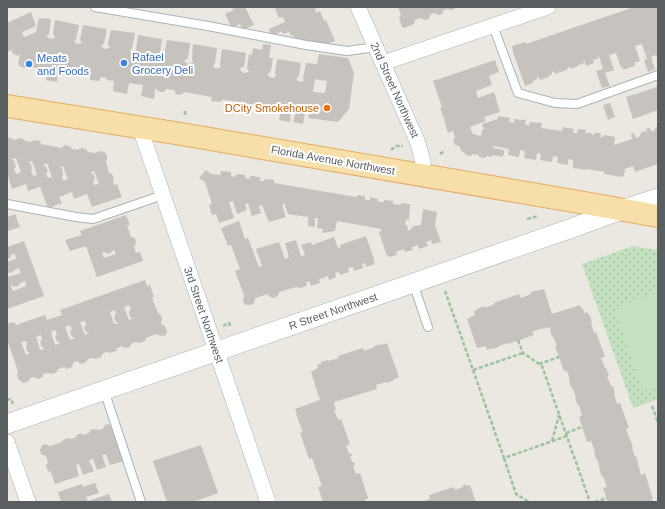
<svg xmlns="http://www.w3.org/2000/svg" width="665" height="509" font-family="Helvetica,sans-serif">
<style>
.park{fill:url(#park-dots)}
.pitch{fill:#c4e1bf}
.building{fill:#c6c2bd;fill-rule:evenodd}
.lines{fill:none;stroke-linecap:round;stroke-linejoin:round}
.service-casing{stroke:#aeb2b5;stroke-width:10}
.minor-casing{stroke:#aeb2b5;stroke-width:16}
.tertiary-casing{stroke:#aeb2b5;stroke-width:20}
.primary-casing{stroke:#e4ac61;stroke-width:24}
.path{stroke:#9ac49f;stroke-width:2.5;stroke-dasharray:4 2;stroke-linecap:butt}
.service{stroke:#fff;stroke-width:8}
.minor{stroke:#fff;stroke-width:15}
.tertiary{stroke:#fff;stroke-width:19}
.primary{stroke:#f7dfa9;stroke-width:22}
.shop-dot{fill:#3f7fe0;stroke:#fff;stroke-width:1.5}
.food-dot{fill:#e8710a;stroke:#fff;stroke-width:1.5}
.labels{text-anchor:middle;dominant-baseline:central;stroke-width:4;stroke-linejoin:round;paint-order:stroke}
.shop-label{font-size:11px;fill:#366cbe;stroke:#fff;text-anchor:start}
.street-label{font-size:11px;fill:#595e60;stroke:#fff}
.food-label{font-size:11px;fill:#c56008;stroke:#fff;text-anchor:end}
</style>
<defs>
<pattern id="park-dots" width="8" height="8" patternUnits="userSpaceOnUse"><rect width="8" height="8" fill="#c4e1bf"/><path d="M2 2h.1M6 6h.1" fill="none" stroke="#a2ba9f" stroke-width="1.8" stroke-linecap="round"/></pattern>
</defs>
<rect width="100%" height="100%" fill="#ebe7e1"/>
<path class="park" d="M633,246L658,250V399L633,408L582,264Z"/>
<path class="pitch" d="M658,292V386L643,391L614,308Z"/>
<g class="building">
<path d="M234,7H245L254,25L243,30L240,24L232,28L225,14L234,10L232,8Z"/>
<path d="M279,7H318L315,9L316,13L320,11L324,21L326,20L335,41L327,44L295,39L293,35L291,36L289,32L283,34L282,31L272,36L269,29L285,22L283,17L279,18L275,9Z"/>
<path d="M398,7H455V9L451,10L447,9L444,10L442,14L438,15L435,13L431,14L429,19L425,20L421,18L414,20L415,22L414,24L404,28L402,27L399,18L401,15Z"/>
<path d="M634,7H658V60L656,55L651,57L655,69L648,72L644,60L647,59L642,44L635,46L640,61L634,63L635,66L623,70V67L621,68L616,53L609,55L614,70L605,73L610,86L602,88L596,71L603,69L599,56L597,59L593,60L594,63L586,66L584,60H583L584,62L583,64L578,65V66L570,69V67H568L567,70L555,74L554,71L552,72V74L549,76V77L540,80L538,76L536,80L533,81V83L525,86L512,49H513L512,46L525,42L526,44Z"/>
<path d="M31,12L36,26L22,32L24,37L36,32L39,18L51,19L49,34L46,36L50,39L55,38L53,33L55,20L79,25L76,39L74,41L77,44L82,43L80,40L83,25L107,29L104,43L101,46L105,49L110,48L108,44L111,30L135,33L132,48L130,51L134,54L137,53L136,49L138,35L162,39L160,53L158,56L160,59L165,58L164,54L167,40L190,43L188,58L184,61L188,64L193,63L192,59L193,44L217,48L215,63L213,66L216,69L221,67L220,64L222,49L246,53L244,67H241L240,70L244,73L249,72L247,68L249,54L252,55L253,48L262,50L263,44L271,45L269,58H273L271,71L267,75L272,78L276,77L275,73L277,59L301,63L299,76L296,79L300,82L304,81L303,78L306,63L317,64L319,54L348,58L354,73L349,109L338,122L308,118L309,114L305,113L303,124L293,122L296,111H291L290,122L279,120L281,109L249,104L248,107L239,105L240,102L226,100H221V102L211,101L212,97L184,92L182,94L178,95L176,94L174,90L166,89L164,92H161L158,91L155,88L154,99L141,96L143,85L129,83L127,94L113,91L114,81L107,80V78L100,77V81L90,80V76L61,72V70H58L57,82L46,80L48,68H45L44,71L36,70V68L31,66H30L29,68L21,67L18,64L20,54H19L18,56L12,53V50L7,52V23ZM315,79L327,81L325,93L313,92Z"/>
<path d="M495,60L499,72L489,76L492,85L476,91L478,98L494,92L500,112L484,117L486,121L470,127L473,134L481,136L482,130L484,129L482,124L498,119V116L510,118L509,122L514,123V119L526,120L525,125H529L530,122L542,123L541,128L562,131L563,127L574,129L573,133H577L578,129L586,130L585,134L588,133H591L593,136L594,133H601L600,137H602L604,135L615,137L614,145L632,139L631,134L634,133L636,138L639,137L641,133L644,131L647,133L646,129L650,128L651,131H654L656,127H658V164L635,172L633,166L625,169L624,176L622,177L604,174L605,172L587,169V170L573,168V160L568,159V165L557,163L558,157L553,156L552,162L540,160L541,154L537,153L536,160L524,158L525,151L520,150L519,157L508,155L509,149L493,146V148L504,150V155H503V157L492,155V157L487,156L485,158L479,157V155L472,154L471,156L466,155L464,152H462L459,146L455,145L453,140L455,137L453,131L448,133L444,121H445L440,108L442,107L433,81Z"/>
<path d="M658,85V110L633,119L626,97L657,87L656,86Z"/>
<path d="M610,103L615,117L608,120L603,105Z"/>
<path d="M7,135L9,138L16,140L19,138L24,139L25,141L31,142L34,140L40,141L41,144L62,148L64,145L70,146L72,149L78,150L80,148L86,149L88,152L95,153L101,151L104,152L107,155V159L106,162L109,173L112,174L114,179L113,182L114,185L117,184L122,197L92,207L87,194L74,199L72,192L59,197L62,203L48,208L40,187L28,191L26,184L12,189L7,173ZM16,158L21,172L16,174L14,169L16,167L14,161L12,159ZM32,161L37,175L33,176L31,171L32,169L31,164L28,162ZM47,163L52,177L48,178L46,174L48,171L46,167L43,165ZM63,166L68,179L63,181L62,177L63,174L62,168L59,167ZM94,171L99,184L94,185L93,182L95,179L93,174L90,172Z"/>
<path d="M206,170L211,174L220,175L221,171L231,172V176L235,177L236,174L245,175V178L250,179V176L260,177V181H264L265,179L274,180V183L356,197H357V195L365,196V200H370V197L378,199V202H384V200L393,201V204L401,205V203L410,204L409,220L406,219L405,225H407L408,231L410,230L413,226L421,225L423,209L437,212L435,225L441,242L432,244L431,240L426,242L428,246L419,249L418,245L412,247L413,250L405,252L404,249L396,252L397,255L389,257L388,255L387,256L379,232L381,231V229L337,221L335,231L322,233L323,229L317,228L318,218H315V227L308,226V217L288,214L284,203L282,205L286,217L269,222L262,205L259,206L261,213L252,216L248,203L245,204L247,210L237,214L233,201L229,202L234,218L219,223L216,214L212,215L209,205L212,204L205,182L199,178Z"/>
<path d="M15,214L20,227L8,231L7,217Z"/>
<path d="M126,215L130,225H127L131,237L135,238L136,243L134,247L136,253L140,252L143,261L97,277L86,246L70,251L65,240L82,235L80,231ZM114,249L116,254L104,258L102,253L106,252L107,254L112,252Z"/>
<path d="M239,221L245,239L248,238L259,267L262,266L256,249L279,242L285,259L289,257L285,243L296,240L301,256L305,255L301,245L311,242L312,245L334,237L338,248L341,247L340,245L366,236L374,259L373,260L375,264L366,267L365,263L362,264L363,268L354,271L353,267L348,268L349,272L340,275L339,272L335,273L336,277L329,280L328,276L323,278L319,279L320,283L311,286L309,281L306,282L307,284L306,286L300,288L296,287L279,292L278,296L273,298L269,296L268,294L255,298L254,303L250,305H246L243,302L244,295L235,271L240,269L231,245L228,246L221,228Z"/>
<path d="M24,241L44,296L7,309V277L21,273L19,268L16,269L14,271L10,273L7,272V262L16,259L15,254L11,255L10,258L7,259V247ZM25,281L26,286L13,291L11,286L12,285L14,287L19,286L20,283Z"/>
<path d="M145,280L147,286L150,285L154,297L152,298L158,313L161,315L162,319L161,324L165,326L167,331L166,335L161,336L156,334L146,338L145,341L140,343L135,342L131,344L130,347L125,348L122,346L117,348L116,351L110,353L107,352L103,353L101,357L96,359L92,358L88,359L86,362L81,364L77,361L73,363L72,367L66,369L64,367L58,369L57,372L52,374L47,373L43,374V377L38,379L34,377L30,378L29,381L23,383L19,380L17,375L18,371L7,340V324L14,322L16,325L45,315L47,320L62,315L60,310ZM129,305L131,309L129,312L130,317L133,318L129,320L124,307ZM115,310L116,314L114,317L116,322L119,323L114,324L110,312ZM85,321L86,325L84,327L86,332L89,333L85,335L80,322ZM70,325L72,330L70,332L72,337L75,338L70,340L65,327ZM55,330L57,334L55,337L57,341L60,343L55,345L51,332ZM41,335L42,339L40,342L42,347L45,349L40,350L36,337ZM26,341L27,344L26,347L27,351L30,353L26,355L21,342Z"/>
<path d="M544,289L552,314L580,305L582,309L583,308L584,313L587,312L589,315H590L592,323H591L594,333L596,332L605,357L601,358L605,368H606L609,376H607L611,386H613L615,393L614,394L617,404L620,403L629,428L626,429L633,447H632L635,457L636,456L641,475L645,473L653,499H652V502H608L603,488L607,487L603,476L602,477L599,469H600L597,459H596L594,452L595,451L591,441L587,442L579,417L582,416L579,405L578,406L575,398H576L573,388L572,389L569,381H570L567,371H564L555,346H557L553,336L552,337L550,329H551L550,327L543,329V328L532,332L534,335L508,344L507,343L499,346V347L491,349V348L487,350L486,346L477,348L467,319L475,315L474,311L477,310V309L485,306V308L495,304L494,303L496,302L519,294L521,298L531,294V292Z"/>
<path d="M387,343L399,377L394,379V380L387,383L386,382L376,385L377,389L334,402L336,410H334L338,420L341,419L350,444L346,446L349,454L351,453L352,456L350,457L352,462H354L355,465L353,466L356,474L360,473L368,498L365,500L366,502H323L318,487L322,486L312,458L309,459L300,433L303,432L296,414H297L295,409L320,400L311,372L318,368L317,365L321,364V362L328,360V361L339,358L338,356L363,348L364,351L374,347V346L382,344V345Z"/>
<path d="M108,424L112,426L124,461L110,465L106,454L102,455L106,467L97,470L93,459L89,460L90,462L94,471L83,475L79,464L76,465L79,476L55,484L51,472L48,471L46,466L48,462L46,456L41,454L40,450L42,445L45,444L50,446L62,442L63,440L68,438L71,439L75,438L77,435L81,433L84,435L89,433L90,430L95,429L99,430L103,429L105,425Z"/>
<path d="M201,445L218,493L193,502H167L153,461Z"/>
<path d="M95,483L99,493L86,497L88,501L109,494L112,502H61L58,492L82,484L83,487Z"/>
<path d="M466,484L467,486L470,485L476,502H421L430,499L429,495L454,487L455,490L463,487V486Z"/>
</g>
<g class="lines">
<defs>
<g id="service">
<path d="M95,7L208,26L306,45L347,51L376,47"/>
<path d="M493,26L518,93L555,103L577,104L658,75"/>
<path d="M7,204L76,217L93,219L163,195"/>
<path d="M413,283L428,327"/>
<path d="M104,390L141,502"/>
</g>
<g id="minor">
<path d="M358,7L418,143L423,162L422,175"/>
<path d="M383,63L548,7"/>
<path d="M140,128L268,502"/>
<path d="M7,442L28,502"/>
</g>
<path id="tertiary" d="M7,424L575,227L621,210L658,198"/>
<path id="primary" d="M7,106L181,134L579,202L658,216"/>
</defs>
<use href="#service" class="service-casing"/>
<use href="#minor" class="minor-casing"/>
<use href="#tertiary" class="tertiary-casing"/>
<use href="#primary" class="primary-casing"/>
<g class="path">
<path d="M185,115V109"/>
<path d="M391,150L396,146H403"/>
<path d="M440,154L445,151"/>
<path d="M527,219L538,216"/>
<path d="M445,291L473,370L523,353"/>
<path d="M223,326L229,323L231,328"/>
<path d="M518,340L523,353L542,366L590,502"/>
<path d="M539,364L559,357"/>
<path d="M473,370L504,458L567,436"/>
<path d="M7,400L11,399L13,404"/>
<path d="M652,406L658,423"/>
<path d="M566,433L582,427"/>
<path d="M552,441L559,415"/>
<path d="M504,458L516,494L529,502"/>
<path d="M595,502L607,498"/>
</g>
<use href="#service" class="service"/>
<use href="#minor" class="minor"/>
<use href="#tertiary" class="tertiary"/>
<use href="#primary" class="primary"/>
</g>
<g class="shop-dot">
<circle cx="124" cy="63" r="4"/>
<circle cx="29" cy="64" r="4"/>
</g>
<circle class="food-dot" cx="327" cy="108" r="4"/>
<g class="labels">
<g class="shop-label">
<text x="132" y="57">Rafael<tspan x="132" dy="13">Grocery Deli</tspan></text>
<text x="37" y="58">Meats<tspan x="37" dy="13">and Foods</tspan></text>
</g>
<g class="street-label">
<text transform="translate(395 90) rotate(66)">2nd Street Northwest</text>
<text transform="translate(333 160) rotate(10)">Florida Avenue Northwest</text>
<text transform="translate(333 311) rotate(-19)">R Street Northwest</text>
<text transform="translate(204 315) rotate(71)">3rd Street Northwest</text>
</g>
<g class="food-label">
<text x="319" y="108">DCity Smokehouse</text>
</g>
</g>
<rect width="665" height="509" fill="none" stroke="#595e60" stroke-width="16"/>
</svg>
